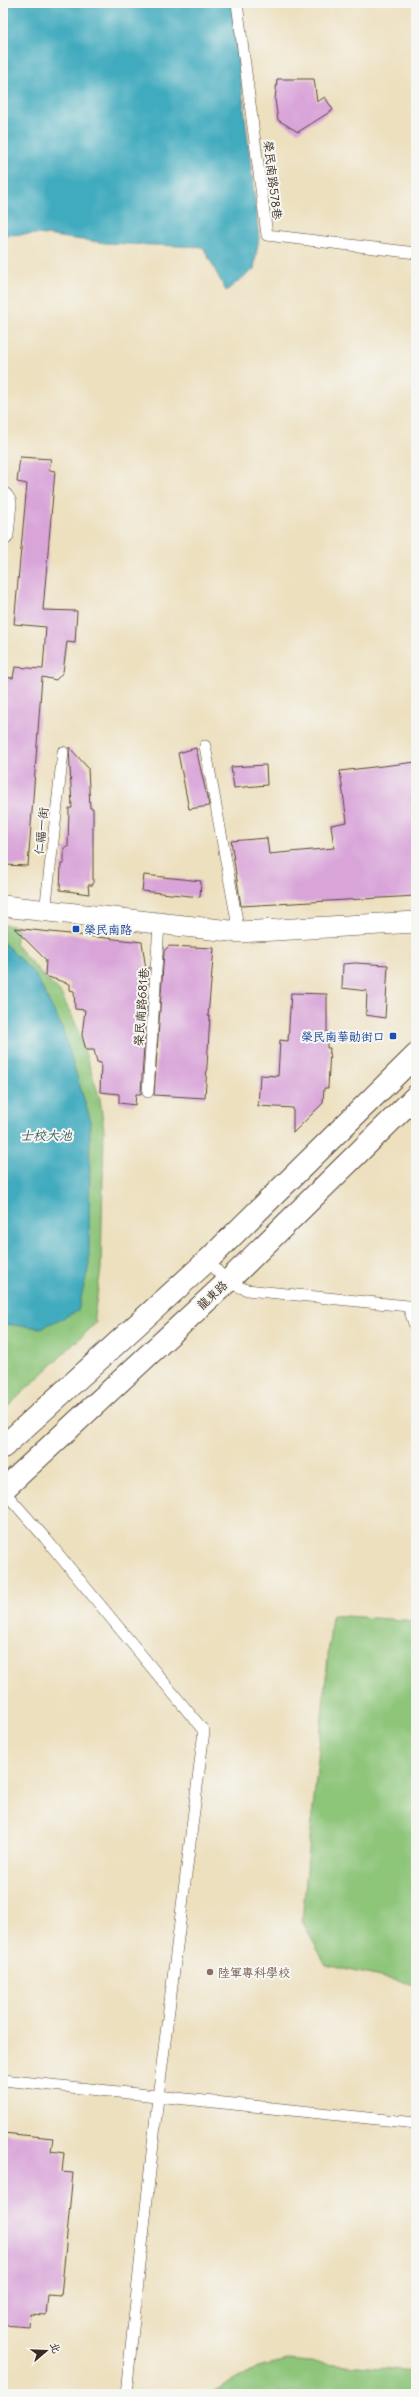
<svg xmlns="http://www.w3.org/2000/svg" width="419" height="2397" font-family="Delius,'LXGW WenKai TC',sans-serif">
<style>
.green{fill:#8dc579;stroke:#64784c}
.water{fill:#3faabe;stroke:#3d6a6e}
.building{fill:#d9a5d9}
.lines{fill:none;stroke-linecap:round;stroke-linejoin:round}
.service-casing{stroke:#564536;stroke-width:12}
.minor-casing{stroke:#564536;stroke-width:22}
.tertiary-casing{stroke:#564536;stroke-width:24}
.service{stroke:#fff;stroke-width:11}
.minor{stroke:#fff;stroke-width:21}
.tertiary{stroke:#fff;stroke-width:22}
.transit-dot{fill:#1a4fb4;stroke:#f6f6f2;stroke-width:1.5}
.education-dot{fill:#8d6e63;stroke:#f6f6f2;stroke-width:1.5}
.labels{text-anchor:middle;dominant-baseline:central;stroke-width:4;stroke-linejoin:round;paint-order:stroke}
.street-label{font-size:12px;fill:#3b2a1e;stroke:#f6f6f2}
.transit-label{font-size:12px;fill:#164399;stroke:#f6f6f2;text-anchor:start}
.education-label{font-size:12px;fill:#785e54;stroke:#f6f6f2;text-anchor:start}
.water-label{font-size:13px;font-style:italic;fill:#3d5d5e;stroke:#f6f6f2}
</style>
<rect width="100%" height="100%" fill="#f6f6f2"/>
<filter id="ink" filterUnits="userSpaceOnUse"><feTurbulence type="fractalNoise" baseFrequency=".025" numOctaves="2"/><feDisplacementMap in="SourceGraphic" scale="8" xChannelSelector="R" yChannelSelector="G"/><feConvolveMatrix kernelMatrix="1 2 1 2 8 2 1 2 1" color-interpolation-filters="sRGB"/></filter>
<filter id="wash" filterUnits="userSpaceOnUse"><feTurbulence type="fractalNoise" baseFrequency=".012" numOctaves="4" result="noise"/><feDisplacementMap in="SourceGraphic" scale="16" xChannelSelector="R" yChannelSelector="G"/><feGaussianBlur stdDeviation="0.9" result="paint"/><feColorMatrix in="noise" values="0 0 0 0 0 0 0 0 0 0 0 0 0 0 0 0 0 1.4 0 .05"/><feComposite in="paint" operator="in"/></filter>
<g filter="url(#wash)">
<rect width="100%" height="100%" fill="#ede0bf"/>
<g class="green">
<path d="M3,924L18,927L15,944L46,979L59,990L75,1022L100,1099L104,1130L101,1269L94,1317L96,1323L3,1411Z"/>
<path d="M332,1615L416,1621V1985L326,1965L302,1921Z"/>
<path d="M288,2360L416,2371V2394H313L293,2392L283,2394H210L258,2367Z"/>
</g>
<g class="water">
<path d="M3,3H232L259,237L254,269L226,291L203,247L105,243L37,234L3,235Z"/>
<path d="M3,942L35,974L62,1027L90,1119L89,1265L78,1311L41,1328L3,1324Z"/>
</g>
<g id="blocks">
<g class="building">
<path d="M277,79H314L317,102L325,97L333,110L298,132L278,120L275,100Z"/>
<path d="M20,457L51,459L49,470L55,471L43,610L77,611L75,643L67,642L63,672L56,680L42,677L28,866L3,865V719L6,720L4,677L13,678L15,667L43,669L46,627L14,624L27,484L17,482Z"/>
<path d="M69,747L88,768L90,808H93V885H88L89,894L60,890L61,864H64V848L68,847L69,808H72Z"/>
<path d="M196,748L209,806L189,809L178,753Z"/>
<path d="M416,762V896L241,906L231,841L267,838L269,854L334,848L331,825L347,822L340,771Z"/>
<path d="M266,765L267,785L234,788L231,767Z"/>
<path d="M144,875L201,881L200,897L142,891Z"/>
<path d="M14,928L142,942L146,970L149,967L141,1094H136L135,1105L119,1103V1094L100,1092L101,1063L97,1062L94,1050H86L82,1035L85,1010L75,1009L74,991L70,990V984L45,976L46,960Z"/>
<path d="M169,946L214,948L208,1016L210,1017L205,1098L154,1095L164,951Z"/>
<path d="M355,963L388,965L385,1018L366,1015L367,991L342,988L343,964Z"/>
<path d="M291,993L327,994V1048H330L328,1088H324L323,1103L293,1133V1108L258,1106L260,1075L278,1076L280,1040L288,1041Z"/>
<path d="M3,2133L53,2138L51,2151L64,2153L62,2172L73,2173L61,2296L48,2295L46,2315L30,2314L29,2327L3,2325Z"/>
</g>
</g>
</g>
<g filter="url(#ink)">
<use href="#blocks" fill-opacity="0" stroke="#564536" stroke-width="1"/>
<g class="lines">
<defs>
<g id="service">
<path d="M237,3L267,235L416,253"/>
<path d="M205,746L239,932"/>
<path d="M45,912L63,752"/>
<path d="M148,1092L159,925"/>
<path d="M208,1260L227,1282L247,1290L408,1306L416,1329"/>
<path d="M3,1490L45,1538L204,1731L158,2097L126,2394"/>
<path d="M3,2080L416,2123"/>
</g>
<g id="minor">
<path d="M3,498L6,503L3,535"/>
<path d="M3,906L239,932L416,922"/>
</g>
<g id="tertiary">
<path d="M3,1447L208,1260L416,1055"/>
<path d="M3,1490L227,1282L416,1096"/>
</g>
</defs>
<use href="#service" class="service-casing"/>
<use href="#minor" class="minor-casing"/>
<use href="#tertiary" class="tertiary-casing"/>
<use href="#service" class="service"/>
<use href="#minor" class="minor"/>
<use href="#tertiary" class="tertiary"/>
</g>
</g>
<g class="transit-dot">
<rect x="72" y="925" width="8" height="8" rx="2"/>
<rect x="389" y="1032" width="8" height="8" rx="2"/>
</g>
<circle class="education-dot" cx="210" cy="1972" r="4"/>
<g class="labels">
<g class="street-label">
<text transform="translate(273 180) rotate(83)">榮民南路578巷</text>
<text transform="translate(41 831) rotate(-84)">仁福一街</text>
<text transform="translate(141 1007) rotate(-86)">榮民南路681巷</text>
<text transform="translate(212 1295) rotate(-43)">龍東路</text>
</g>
<g class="transit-label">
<text x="84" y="929">榮民南路</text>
<text x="385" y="1036" text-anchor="end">榮民南華勛街口</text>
</g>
<g class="education-label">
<text x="218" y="1972">陸軍專科學校</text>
</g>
<g class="water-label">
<text x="46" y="1135">士校大池</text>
</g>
</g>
<rect width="419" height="2397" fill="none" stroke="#f6f6f2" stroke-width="16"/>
<g transform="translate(46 2351) rotate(71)" stroke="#f6f6f2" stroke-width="3" paint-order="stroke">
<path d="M0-3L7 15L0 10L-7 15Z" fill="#3b2a1e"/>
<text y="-6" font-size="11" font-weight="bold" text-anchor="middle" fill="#3b2a1e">北</text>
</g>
</svg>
